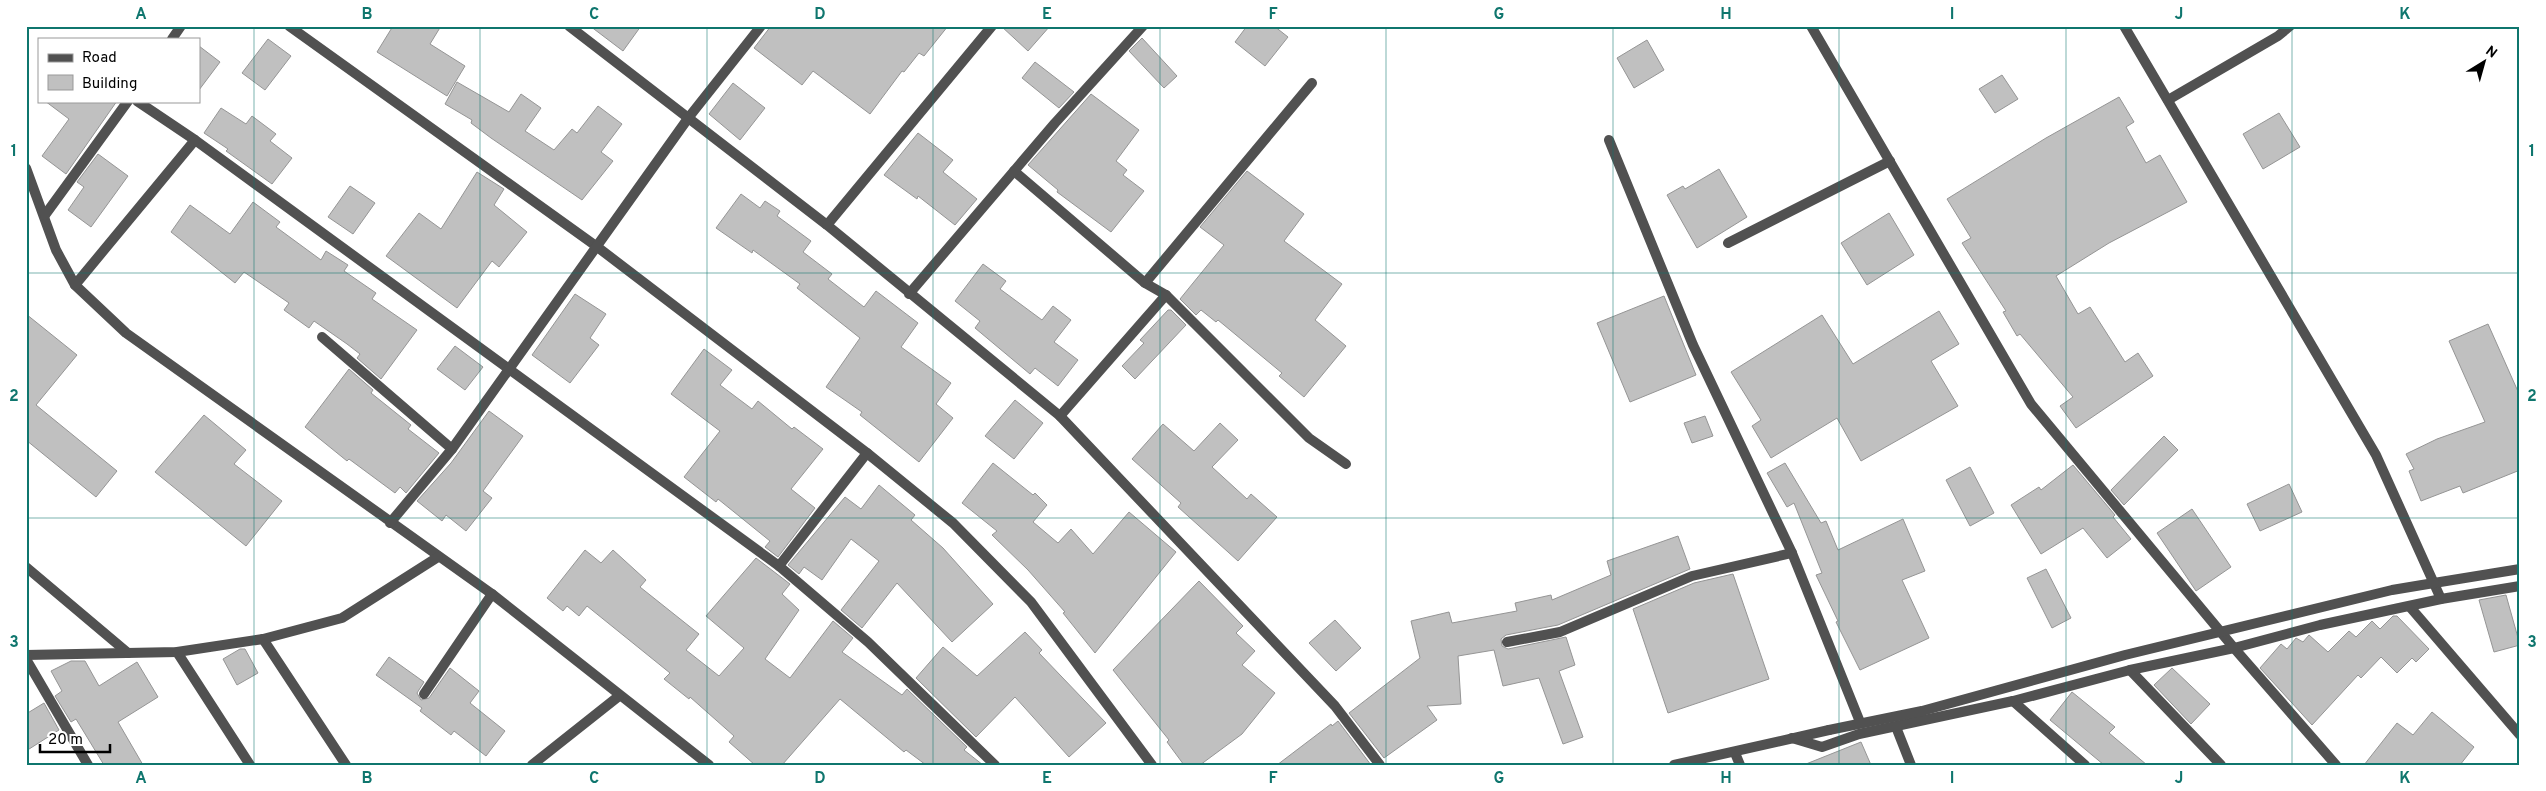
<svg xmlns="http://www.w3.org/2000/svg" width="2546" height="791" font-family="Overpass,sans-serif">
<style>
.building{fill:#c0c0c0;stroke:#959595}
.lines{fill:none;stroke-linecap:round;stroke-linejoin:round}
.minor{stroke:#515151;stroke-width:10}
.tertiary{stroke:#515151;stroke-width:10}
.tertiary-bridge{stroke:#515151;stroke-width:10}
.grid{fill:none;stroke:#0f766e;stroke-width:1;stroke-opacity:0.55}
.neatline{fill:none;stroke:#0f766e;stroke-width:2}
.grid-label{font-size:16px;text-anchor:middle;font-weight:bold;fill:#0f766e}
</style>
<rect width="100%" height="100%" fill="#fff"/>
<g class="building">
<path d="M393,26H441L430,44L465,66L447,96L377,52Z"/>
<path d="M590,26H641L623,51Z"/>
<path d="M771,26H948L924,56L919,53L904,72L902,71L870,114L813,71L802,85L754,48Z"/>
<path d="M1001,26H1050L1028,51Z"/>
<path d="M1247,26H1274L1288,37L1265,66L1235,42Z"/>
<path d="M1142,38L1177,76L1164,88L1129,51Z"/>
<path d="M268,39L291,56L265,90L242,73Z"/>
<path d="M1647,40L1664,70L1634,88L1617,58Z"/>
<path d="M199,46L220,62L199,90Z"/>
<path d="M1035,62L1074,92L1059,108L1022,78Z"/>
<path d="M2002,75L2018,99L1995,113L1979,89Z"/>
<path d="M457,82L509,112L521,94L541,108L525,131L554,150L572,129L577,133L598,106L622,124L601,152L613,161L582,200L491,138L471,123L472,120L445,104Z"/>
<path d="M733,83L765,108L740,140L709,114Z"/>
<path d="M1091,94L1139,130L1116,161L1127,170L1123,175L1144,191L1111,232L1057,192L1058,190L1028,165Z"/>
<path d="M2119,97L2134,122L2126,127L2146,163L2160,155L2187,202L2109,243L2056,276L2078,314L2090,307L2125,362L2138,353L2153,376L2076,428L2060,406L2073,397L2020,334L2017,336L2003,312L2006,311L1962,243L1971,238L1947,199L2046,138Z"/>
<path d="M45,101H117L66,174L42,156L69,119Z"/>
<path d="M221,108L246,124L252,116L276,134L270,141L292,158L272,184L226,151L228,149L204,133Z"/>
<path d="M2279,113L2300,147L2263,169L2243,134Z"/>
<path d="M918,133L953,160L943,172L977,199L955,225L918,196L917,199L884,175Z"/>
<path d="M98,154L128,176L91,227L68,210L84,187L77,182Z"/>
<path d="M1719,169L1747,217L1697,248L1667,195L1683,186L1685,189Z"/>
<path d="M1247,171L1304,214L1284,241L1342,284L1315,320L1346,346L1304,397L1279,376L1282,373L1218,320L1216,322L1201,310L1196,315L1180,299L1224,245L1200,227Z"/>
<path d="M477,172L504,189L494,205L527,232L499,267L492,261L457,308L386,256L419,213L441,229Z"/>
<path d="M350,186L375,203L353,234L328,217Z"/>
<path d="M741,194L760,208L765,201L780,211L777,216L811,241L803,252L832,274L828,279L864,307L876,291L918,323L901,347L951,383L936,404L953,418L919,462L860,415L862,412L826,387L860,338L797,288L800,284L753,250L752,253L716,228Z"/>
<path d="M253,202L280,222L276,227L321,260L326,251L348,265L344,271L376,293L372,299L417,330L381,379L357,358L360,354L347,344L314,321L309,328L284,310L289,303L244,272L235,283L171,232L190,205L230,234Z"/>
<path d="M1889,213L1914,255L1867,285L1841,243Z"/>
<path d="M983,264L1006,281L1000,289L1042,320L1053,306L1071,320L1054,342L1078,360L1058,386L1035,368L1030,374L975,328L980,321L955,301Z"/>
<path d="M575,294L606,314L590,338L599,345L570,383L532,355Z"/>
<path d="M1664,296L1696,375L1630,402L1597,323Z"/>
<path d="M1168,310H1171L1186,325L1135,379L1122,366L1144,343L1140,340Z"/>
<path d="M1939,311L1959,344L1931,361L1958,406L1861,461L1837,418L1771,458L1752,426L1761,420L1731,372L1822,315L1853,364Z"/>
<path d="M26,314L77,355L36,405L117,471L96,497L26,440Z"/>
<path d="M2488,324L2520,396V470L2463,493L2460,486L2421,501L2409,471L2414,469L2406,454L2437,439L2485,422L2449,341Z"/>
<path d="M455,346L483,367L465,390L437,369Z"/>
<path d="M704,349L732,370L720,385L752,409L758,401L792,429L794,427L823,449L791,489L815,508L778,557L765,547L770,541L718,499L716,502L684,477L720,431L671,394Z"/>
<path d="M349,369L373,390L371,393L411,425L408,429L439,453L406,493L400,487L395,493L349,459L347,461L305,427Z"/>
<path d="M1015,400L1043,423L1014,459L985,436Z"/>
<path d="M489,411L523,436L483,491L492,498L466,531L446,515L442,521L417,501L451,463Z"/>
<path d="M204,415L246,450L234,464L282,501L246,546L155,472Z"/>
<path d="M1705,416L1713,436L1692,443L1684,423Z"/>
<path d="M1220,423L1238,440L1212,467L1247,499L1251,494L1277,517L1238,561L1178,507L1181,503L1132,459L1163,424L1194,451Z"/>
<path d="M2164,436L2178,450L2124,505L2111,490Z"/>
<path d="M993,463L1033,495L1035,493L1047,505L1033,522L1058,543L1071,529L1093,554L1129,512L1176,552L1095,653L1063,613L1065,612L1028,570L992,535L997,531L962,503Z"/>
<path d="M1785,463L1821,523L1826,521L1838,550L1903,519L1925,571L1902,580L1929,638L1860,670L1836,622L1838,621L1816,575L1822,573L1794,503L1787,507L1767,473Z"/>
<path d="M2073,465L2115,515L2113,517L2131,539L2107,558L2083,528L2041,554L2011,505L2039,487L2041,490Z"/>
<path d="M1970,467L1994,513L1970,526L1946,480Z"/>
<path d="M2289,484L2302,512L2260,531L2247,504Z"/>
<path d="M879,485L915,515L911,520L943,548L993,604L952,642L897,583L862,628L841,610L879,561L851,539L822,580L804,567L799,574L788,565L845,497L861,509Z"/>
<path d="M2192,509L2231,567L2196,591L2157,533Z"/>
<path d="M1678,536L1690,569L1558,625L1506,635L1501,639L1502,646L1508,649L1566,637L1575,665L1559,671L1583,737L1563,744L1539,678L1503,686L1494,650L1458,656L1461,704L1427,706L1437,720L1384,758L1349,713L1420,658L1411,621L1449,612L1452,623L1517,611L1515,603L1551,595L1552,600L1611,575L1607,561Z"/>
<path d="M585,550L601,563L613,550L646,580L640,587L699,634L686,650L719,676L744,648L706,616L756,558L790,584L782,594L799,610L765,659L790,678L833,621L853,638L842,652L902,695L907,689L967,747L964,750L983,765H926L906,750L904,752L840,699L782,765H755L729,742L734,736L690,697L689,699L664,679L670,673L587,606L579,616L567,606L563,611L547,598Z"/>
<path d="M2046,569L2071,618L2052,628L2027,578Z"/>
<path d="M1733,574L1769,679L1668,713L1633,609L1694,583Z"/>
<path d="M1199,581L1243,626L1236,633L1255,651L1242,665L1275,693L1242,734L1200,765H1184L1167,742L1169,740L1113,670Z"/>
<path d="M2506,595L2520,645L2494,652L2479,600Z"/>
<path d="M2393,616H2397L2429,649L2416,662L2412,658L2397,673L2381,657L2361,678L2358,675L2312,725L2260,668L2281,644L2287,649L2296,638L2303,642L2309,635L2328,652L2349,631L2356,637L2372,621L2380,629Z"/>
<path d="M1335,620L1361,648L1336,671L1309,643Z"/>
<path d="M1025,632L1042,650L1039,653L1106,723L1069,757L1015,697L976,737L916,678L943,647L977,676Z"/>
<path d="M240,649H245L258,673L237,685L223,659Z"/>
<path d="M389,657L424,682L417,693L421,700L429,698L450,668L479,691L470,703L505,731L486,756L454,731L451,735L420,711L422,708L376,675Z"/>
<path d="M71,661H85L99,686L137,662L158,697L118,722L143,765H104L76,719L71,722L55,696L62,691L51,671Z"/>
<path d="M2172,668L2210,704L2191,724L2154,685Z"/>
<path d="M2072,692L2115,727L2109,733L2147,765H2104L2050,720Z"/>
<path d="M44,703L59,730L26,751V714Z"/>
<path d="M2432,712L2474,747L2460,765H2364L2397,723L2413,735Z"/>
<path d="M1338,721L1371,765H1277L1331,724L1332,726Z"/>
<path d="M1861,742L1871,765H1806V764Z"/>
</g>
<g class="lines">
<g class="minor">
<path d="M289,26L596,246L867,453L953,523L1031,602L1152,765"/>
<path d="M569,26L827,225L1060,416L1335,706L1380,765"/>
<path d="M1811,26L2031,404L2234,648L2336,765"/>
<path d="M2124,26L2376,455L2441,599"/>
<path d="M172,39L181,26"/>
<path d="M2168,100L2278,36L2290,26"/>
<path d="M137,101L195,140L779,566L868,642L995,765"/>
<path d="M1609,140L1693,345L1792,553L1860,722"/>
<path d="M26,168L56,250L75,285L126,333L492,594L709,765"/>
<path d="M1014,171L1145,283L1166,295L1309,438L1346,464"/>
<path d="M45,215L128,101"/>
<path d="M827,225L992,26"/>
<path d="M1728,243L1890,161"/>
<path d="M1145,283L1312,83"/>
<path d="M75,285L195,140"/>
<path d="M909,294L1055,123L1143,26"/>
<path d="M322,337L452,449"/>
<path d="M1060,416L1166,295"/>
<path d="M390,523L452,449L689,117L761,26"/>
<path d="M779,566L867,453"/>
<path d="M26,567L128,653"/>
<path d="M2410,607L2520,735"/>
<path d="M263,639L346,765"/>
<path d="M1507,642L1560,632L1692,576L1792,553"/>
<path d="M177,652L250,765"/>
<path d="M26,655L177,652L263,639L342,618L438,557"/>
<path d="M26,659L88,765"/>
<path d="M2130,670L2221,765"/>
<path d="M424,694L492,594"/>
<path d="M2013,701L2085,765"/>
<path d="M1896,727L1911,765"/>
<path d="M1792,738L1822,747L1859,734L2013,701L2130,670L2234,648L2320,625L2441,599L2520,586"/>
<path d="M1735,753L1740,765"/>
<path d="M532,765L619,696"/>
</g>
<g class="tertiary">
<path d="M2434,583L2520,569"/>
<path d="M1674,765L1829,730"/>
</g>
<path class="tertiary-bridge" d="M1829,730L1922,711L2125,655L2392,590L2434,583"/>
</g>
<path class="grid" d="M254,26V765M480,26V765M707,26V765M933,26V765M1160,26V765M1386,26V765M1613,26V765M1839,26V765M2066,26V765M2292,26V765M26,273H2520M26,518H2520"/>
<rect width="2546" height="791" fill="none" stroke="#ffffff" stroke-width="55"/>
<rect x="38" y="38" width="162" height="65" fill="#ffffff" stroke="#999999"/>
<rect x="48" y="54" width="25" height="8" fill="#515151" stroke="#999999"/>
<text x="82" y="62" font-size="15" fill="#000000">Road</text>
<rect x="48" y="75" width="25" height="15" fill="#c0c0c0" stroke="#999999"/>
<text x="82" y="88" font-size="15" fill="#000000">Building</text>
<g transform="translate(2484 62) rotate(37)" stroke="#ffffff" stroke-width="4" paint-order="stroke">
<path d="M0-4L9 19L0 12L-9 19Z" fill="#000000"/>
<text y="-8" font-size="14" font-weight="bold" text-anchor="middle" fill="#000000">N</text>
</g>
<path d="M40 744v8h70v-8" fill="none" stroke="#000000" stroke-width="2.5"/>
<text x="48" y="744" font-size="15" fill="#000000" stroke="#ffffff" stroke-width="4" paint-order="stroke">20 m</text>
<rect x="28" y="28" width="2490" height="736" class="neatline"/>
<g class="grid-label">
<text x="141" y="19">A</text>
<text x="367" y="19">B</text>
<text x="594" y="19">C</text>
<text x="820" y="19">D</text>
<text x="1047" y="19">E</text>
<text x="1273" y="19">F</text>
<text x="1499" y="19">G</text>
<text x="1726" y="19">H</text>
<text x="1952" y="19">I</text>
<text x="2179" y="19">J</text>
<text x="2405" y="19">K</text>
<text x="14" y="156">1</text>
<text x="2532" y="156">1</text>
<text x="14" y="401">2</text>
<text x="2532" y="401">2</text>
<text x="14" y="647">3</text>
<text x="2532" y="647">3</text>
<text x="141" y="783">A</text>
<text x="367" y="783">B</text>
<text x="594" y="783">C</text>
<text x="820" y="783">D</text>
<text x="1047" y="783">E</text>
<text x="1273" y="783">F</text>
<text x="1499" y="783">G</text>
<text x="1726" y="783">H</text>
<text x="1952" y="783">I</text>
<text x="2179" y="783">J</text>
<text x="2405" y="783">K</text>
</g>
</svg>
